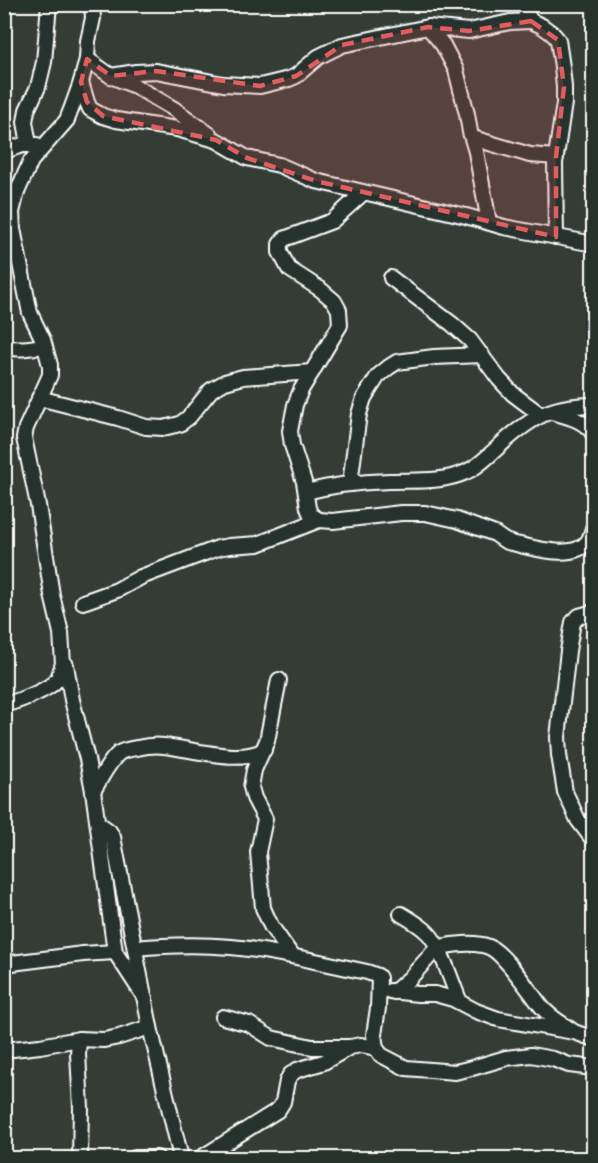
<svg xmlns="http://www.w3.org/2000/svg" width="598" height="1163" font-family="'Balsamiq Sans',sans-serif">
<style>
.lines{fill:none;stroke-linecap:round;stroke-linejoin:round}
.minor-casing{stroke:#fff;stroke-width:18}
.minor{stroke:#26332d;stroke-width:14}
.marked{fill:#e05e5e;fill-opacity:0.2;stroke:#e05e5e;stroke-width:4.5;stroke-dasharray:12 8;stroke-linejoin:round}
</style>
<rect width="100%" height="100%" fill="#343c36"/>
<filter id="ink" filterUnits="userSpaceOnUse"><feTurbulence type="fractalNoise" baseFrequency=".0167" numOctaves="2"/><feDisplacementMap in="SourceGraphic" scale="12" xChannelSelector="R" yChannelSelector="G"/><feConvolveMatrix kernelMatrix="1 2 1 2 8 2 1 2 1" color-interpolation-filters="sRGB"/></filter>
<g filter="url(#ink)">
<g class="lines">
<defs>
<g id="minor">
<path d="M92,4L93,18L88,41L87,59L81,82L72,107L67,120L31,161L17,192L12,212L13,229L30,313L43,340L50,365V375L26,428L24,438L38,505L52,595L61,633L63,664L66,665L72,700L87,759L93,791L115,952L145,998"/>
<path d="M524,4L526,13L531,21L542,26L553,34L558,40L562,67L564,87V103L555,163L556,237"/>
<path d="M428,27L443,45L456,70L467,114L470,132L476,152L489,222"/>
<path d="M87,59L111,76L135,86L174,109L210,135"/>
<path d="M111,76L136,72L156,71L223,84L260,86L289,79L296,76L318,57L342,45L428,27L469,31L510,22L531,21"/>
<path d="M81,82L87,102L90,109L103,116L116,120L177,129L216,140L247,158L279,165L316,181L466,216L504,227L594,244"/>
<path d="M476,139L530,155L556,157"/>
<path d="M29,144L25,122L27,110L38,87L44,62L49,4"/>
<path d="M4,151L23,145H37"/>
<path d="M363,193L332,221L284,239L280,244V252L289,269L320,289L334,301L339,310L340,325L301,390L295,405L290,431L292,445L304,482L308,508L311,515L319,520L333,521L401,513H425L457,520L495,534L505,541L511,543C531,547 575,562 589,540C591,536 592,530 594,526"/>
<path d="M391,278L452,324L470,340L499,379L513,394L541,415"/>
<path d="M4,347C17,350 30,348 44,346"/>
<path d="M39,398L118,418L146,427L163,428L180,424L189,417L211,390L225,382L243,377L312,372"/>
<path d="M555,413C570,417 586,421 594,435"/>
<path d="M350,484L359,414L364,398L378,376L389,367L397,362L434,357L482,355"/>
<path d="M306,492C333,485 361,482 389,481C415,480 442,483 466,472C478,467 486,458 495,450C508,438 524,424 540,416C555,408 576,405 594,405"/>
<path d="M83,602L117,590L141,577L218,548L229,546L258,544L319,520"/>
<path d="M594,612L579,616L573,622L568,651L558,737L559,755L565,792L578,820L594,841"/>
<path d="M279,680L267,741L254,770L251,787L254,798L265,819L258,852L263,908L271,926L292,956"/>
<path d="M4,705C18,701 51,690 58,678C60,674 61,668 63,664"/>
<path d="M93,791C101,779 108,762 119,753C124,750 131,749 137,748C146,746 155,745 164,746C192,749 239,764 264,750"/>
<path d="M98,823L109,831L113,837L150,1027L181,1158"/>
<path d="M401,914C411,920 420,925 428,933C441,946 452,984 460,1002"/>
<path d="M135,948C167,945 199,944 231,947C277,951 322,963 367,972L378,976L379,978L378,1008L374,1035L376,1048L381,1055L406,1068L455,1072L472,1068L506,1058L531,1055L553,1059L569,1065L594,1068"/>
<path d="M4,964L83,954L115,952"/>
<path d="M390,991L418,994H435L453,999L476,1011L498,1019L574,1032L594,1039"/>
<path d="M394,992L410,978L438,947C454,945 473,941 489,947C504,953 530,992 541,1006C549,1017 563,1024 574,1032"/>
<path d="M223,1017L249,1024L271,1038L312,1047H350L361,1045L376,1048"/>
<path d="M79,1039L78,1054L81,1108L80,1158"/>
<path d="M4,1050L40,1046L79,1039L104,1040L119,1037L150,1027"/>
<path d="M135,1158H157"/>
<path d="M201,1158L278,1110L283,1102L287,1081L290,1075L297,1070L324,1062L350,1047"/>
</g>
</defs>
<use href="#minor" class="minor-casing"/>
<use href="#minor" class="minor"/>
</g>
</g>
<path class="marked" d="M531,21L558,40L564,87L556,157V237L316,181L247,158L216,140L103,116L87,102L81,82L87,59L111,76L156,71L260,86L296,76L342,45L428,27L469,31Z"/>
<rect width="598" height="1163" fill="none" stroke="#26332d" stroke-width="24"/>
<rect x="12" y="12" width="574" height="1139" fill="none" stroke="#fff" stroke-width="2" filter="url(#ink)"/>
</svg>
